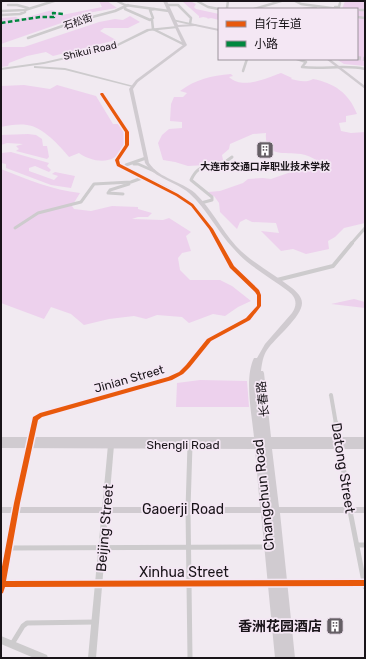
<svg xmlns="http://www.w3.org/2000/svg" width="366" height="659" font-family="Rubik,'Noto Sans SC',sans-serif">
<style>
.green{fill:#edd1ed}
.lines{fill:none;stroke-linecap:round;stroke-linejoin:round}
.highway-tunnel{stroke:#d1cad1;stroke-width:4;stroke-dasharray:4 2;stroke-linecap:butt}
.street-far3{stroke:#cdcbcd;stroke-width:2.5}
.street-far2{stroke:#cdcbcd;stroke-width:3}
.street-far1{stroke:#cdcbcd;stroke-width:4}
.street{stroke:#cdcbcd;stroke-width:5}
.secondary{fill:#cdcbcd;fill-rule:evenodd}
.primary{fill:#d0cbd0;fill-rule:evenodd}
.quiet{stroke:#00873e;stroke-width:2.5;stroke-dasharray:4.5 2.5;stroke-linecap:butt}
.cycleway-casing{stroke:#f4e7f4;stroke-width:3}
.cycleway{fill:#e8590c;fill-rule:evenodd}
.labels{text-anchor:middle;dominant-baseline:central;stroke-width:3.5;stroke-linejoin:round;paint-order:stroke}
.far-street-label{font-size:10px;fill:#191419;stroke:#f4e7f4}
.far-poi-label{font-size:10px;font-weight:bold;fill:#191419;stroke:#f4e7f4}
.street-label{font-size:12px;fill:#191419;stroke:#f4e7f4}
.near-street-label{font-size:14px;fill:#191419;stroke:#f4e7f4}
.near-poi-label{font-size:14px;font-weight:bold;fill:#191419;stroke:#f4e7f4;text-anchor:end}
</style>
<rect width="100%" height="100%" fill="#f1eaf1"/>
<g class="green">
<path d="M99,1H107L117,8L93,12L1,44V18L16,17L20,19L52,10L62,15L102,7Z"/>
<path d="M182,1H190L196,4L194,7L196,9L219,14V20L211,18L207,19L208,18L203,17L199,18V16Z"/>
<path d="M345,1H365V66L344,64L336,59H357V22L359,18L357,17V9H342Z"/>
<path d="M130,16L140,22L128,28H104L100,31L116,40L53,56L46,52L27,56L9,63L8,66L1,67V47H24L99,22L115,19L123,20Z"/>
<path d="M281,73L292,78L291,79C298,81 307,83 313,79C334,83 349,93 357,114L346,116V122L339,123L341,131L351,133L365,132V223L344,228L335,237L328,241L329,249L306,254L293,249L281,251L261,231L279,233L276,223L252,222L246,219L240,222L237,229L220,212L219,203L214,196H211L208,192L220,191L243,183L248,179L263,178L271,179L314,164L316,160C311,157 307,155 301,154C284,152 264,158 266,133L253,134L230,144L229,149L222,155L223,160L206,165L188,166L175,162L163,160L158,143L162,135L169,129L182,128V122L170,121L171,104L174,97H183L187,93L180,91C196,79 211,76 231,74L233,76L229,77C243,90 266,78 281,73Z"/>
<path d="M24,85L50,89L57,85L96,96L113,124H118L125,133C125,136 125,142 124,145C117,166 93,163 79,153L69,157C60,146 42,126 27,125C19,124 9,125 1,127V86Z"/>
<path d="M28,134L36,135L42,139L43,146H47L49,157L47,159L16,151L19,149L16,146L23,144L7,143L1,145V135Z"/>
<path d="M11,152L49,163L47,166L51,170L49,172L35,166L29,168V171L54,180L58,176L52,174L55,172L75,176L71,188L51,185L6,168V164L1,163V153Z"/>
<path d="M1,169C26,179 53,190 80,193L72,206L74,209L91,211L112,206L138,207V209L152,213L148,217H138L132,219L163,220L169,218L191,232L186,236L191,251L182,253L178,258L180,270L190,280H220L232,286L251,301L238,307L225,316L213,314L189,323L182,317L157,315L146,319L134,316L109,319L84,325L71,314L51,307L44,319L1,303Z"/>
<path d="M354,299L365,302V308L331,304Z"/>
<path d="M200,380L247,381L249,407H176L177,383Z"/>
</g>
<g class="lines">
<path class="highway-tunnel" d="M357,58L365,59"/>
<g class="street-far3">
<path d="M117,1L125,5L169,11"/>
<path d="M197,1L208,7L219,9"/>
<path d="M295,1L301,4L339,9"/>
<path d="M8,5H17L28,8"/>
<path d="M167,5H178L191,18L190,24"/>
<path d="M125,7V9L150,20L153,18L150,10L154,9"/>
<path d="M335,7H339L340,3"/>
<path d="M227,8L228,1"/>
<path d="M254,9L281,1"/>
<path d="M303,9L316,8"/>
<path d="M360,10H365"/>
<path d="M1,11L25,10L54,1"/>
<path d="M1,15L20,14L25,12V10"/>
<path d="M357,17L365,18"/>
<path d="M152,20L153,29L183,44"/>
<path d="M28,38L77,21L115,11L128,5"/>
<path d="M297,59L306,62L302,67C323,70 344,64 365,69"/>
<path d="M243,71L247,59"/>
<path d="M102,94L110,106"/>
</g>
<g class="street-far2">
<path d="M109,105L127,132V145L117,160L118,165C142,177 170,187 191,204C203,214 212,231 219,244"/>
<path d="M134,164H138L154,171"/>
<path d="M124,168L126,165L146,158"/>
<path d="M123,194L108,193L110,190L129,184"/>
<path d="M201,203L212,200V197L191,180C199,163 204,170 218,166C223,164 228,160 232,157"/>
<path d="M15,228L38,213L81,202L94,184L131,182L142,178"/>
<path d="M351,244L365,228"/>
</g>
<g class="street-far1">
<path d="M277,280L333,266L352,243"/>
<path d="M331,395L336,424"/>
<path d="M34,424L35,419L40,415L170,379L181,373L209,340L248,319L259,306V295L257,291L232,267L219,243"/>
</g>
<g class="street">
<path d="M336,423L351,516L365,587"/>
<path d="M190,445L188,509L190,658"/>
<path d="M357,545H365"/>
<path d="M9,548L268,547"/>
<path d="M283,583H365"/>
<path d="M2,584L272,583"/>
<path d="M1,591L17,503L34,423"/>
<path d="M12,644L23,626L27,623L96,622"/>
</g>
<g class="secondary">
<rect x="338" y="6" width="2" height="3"/>
<path d="M172,19L195,24L197,25L195,26L173,21H172Z"/>
<path d="M177,26H178V28L149,31L114,48L44,64L1,70V68L44,62L113,46L147,29Z"/>
<path d="M34,66L65,68L134,86L132,87L65,70L35,68H34Z"/>
<path d="M111,442L113,443L114,445L96,658H88L108,445L109,443Z"/>
<path d="M1,636L47,655L48,658H34L1,644Z"/>
</g>
<g class="primary">
<path d="M163,1H167L178,25L195,24L219,29V31L195,26L178,27L187,45L186,46L138,82L133,89L149,163C160,179 181,181 195,193C211,208 221,229 236,246C252,263 274,274 292,288C297,292 302,297 302,303C302,317 275,338 267,350C263,356 262,363 261,371H263L264,373L271,437H365V443H288H365V449H272L279,507H365V513H280L295,658H275L261,513H1V507H260L255,449L1,448V437H254C252,415 244,378 254,358H257L265,344L292,313C298,304 296,297 288,291C270,277 248,266 233,248C217,231 207,209 189,193C175,181 155,179 145,163L129,89L136,80L183,45Z"/>
<path d="M326,59H330L365,86V89Z"/>
</g>
<path class="quiet" d="M1,23L40,17H54L53,13L64,14"/>
<defs>
<path id="cycleway" d="M101,93H103L129,132V145L119,160L120,164L178,194L193,204L213,229L234,266L259,290L261,295V306L250,320L211,341L190,367L183,374L172,380L42,417L38,420L20,503L6,581L365,580V586L5,587L3,593L1,594V572L14,503L33,417L40,413L168,377L179,372L186,365L207,339L246,318L257,306V295L255,292L230,268L209,229L191,206L176,196L117,166L115,160L125,145V132L100,94Z"/>
</defs>
<use href="#cycleway" class="cycleway-casing"/>
<use href="#cycleway" class="cycleway"/>
</g>
<defs>
<symbol id="building-square" viewBox="-11 -11 22 22"><rect x="-9" y="-9" width="18" height="18" rx="4" fill="#655f65" stroke="#f4e7f4"/><path d="M-4-6H4V6H1V3H-1V6H-4ZM-2.5-4.3h1.7v1.8h-1.7ZM.8-4.3h1.7v1.8H.8ZM-2.5-1h1.7V.8h-1.7ZM.8-1h1.7V.8H.8Z" fill="#fff"/></symbol>
</defs>
<g fill-rule="evenodd">
<use href="#building-square" x="255" y="140" width="20" height="20"/>
<use href="#building-square" x="325" y="616" width="20" height="20"/>
</g>
<g class="labels">
<g class="far-street-label">
<text transform="translate(78 22) rotate(-18)">石松街</text>
<text transform="translate(90 51) rotate(-13)">Shikui Road</text>
</g>
<g class="far-poi-label">
<text x="265" y="167">大连市交通口岸职业技术学校</text>
</g>
<g class="street-label">
<text transform="translate(129 379) rotate(-16)">Jinian Street</text>
<text transform="translate(263 399) rotate(-96)">长春路</text>
<text x="183" y="445">Shengli Road</text>
</g>
<g class="near-street-label">
<text transform="translate(343 468) rotate(81)">Datong Street</text>
<text transform="translate(264 495) rotate(-96)">Changchun Road</text>
<text x="183" y="509">Gaoerji Road</text>
<text transform="translate(105 528) rotate(-85)">Beijing Street</text>
<text x="184" y="572">Xinhua Street</text>
</g>
<g class="near-poi-label">
<text x="322" y="626">香洲花园酒店</text>
</g>
</g>
<rect width="366" height="659" fill="none" stroke="#191419" stroke-width="4"/>
<rect x="218" y="8" width="140" height="52" fill="#f4e7f4" stroke="#9c939c"/>
<rect x="226" y="21" width="20" height="6" fill="#e8590c" stroke="#9c939c"/>
<text x="254" y="28" font-size="12" fill="#191419">自行车道</text>
<rect x="226" y="41" width="20" height="6" fill="#00873e" stroke="#9c939c"/>
<text x="254" y="48" font-size="12" fill="#191419">小路</text>
</svg>
